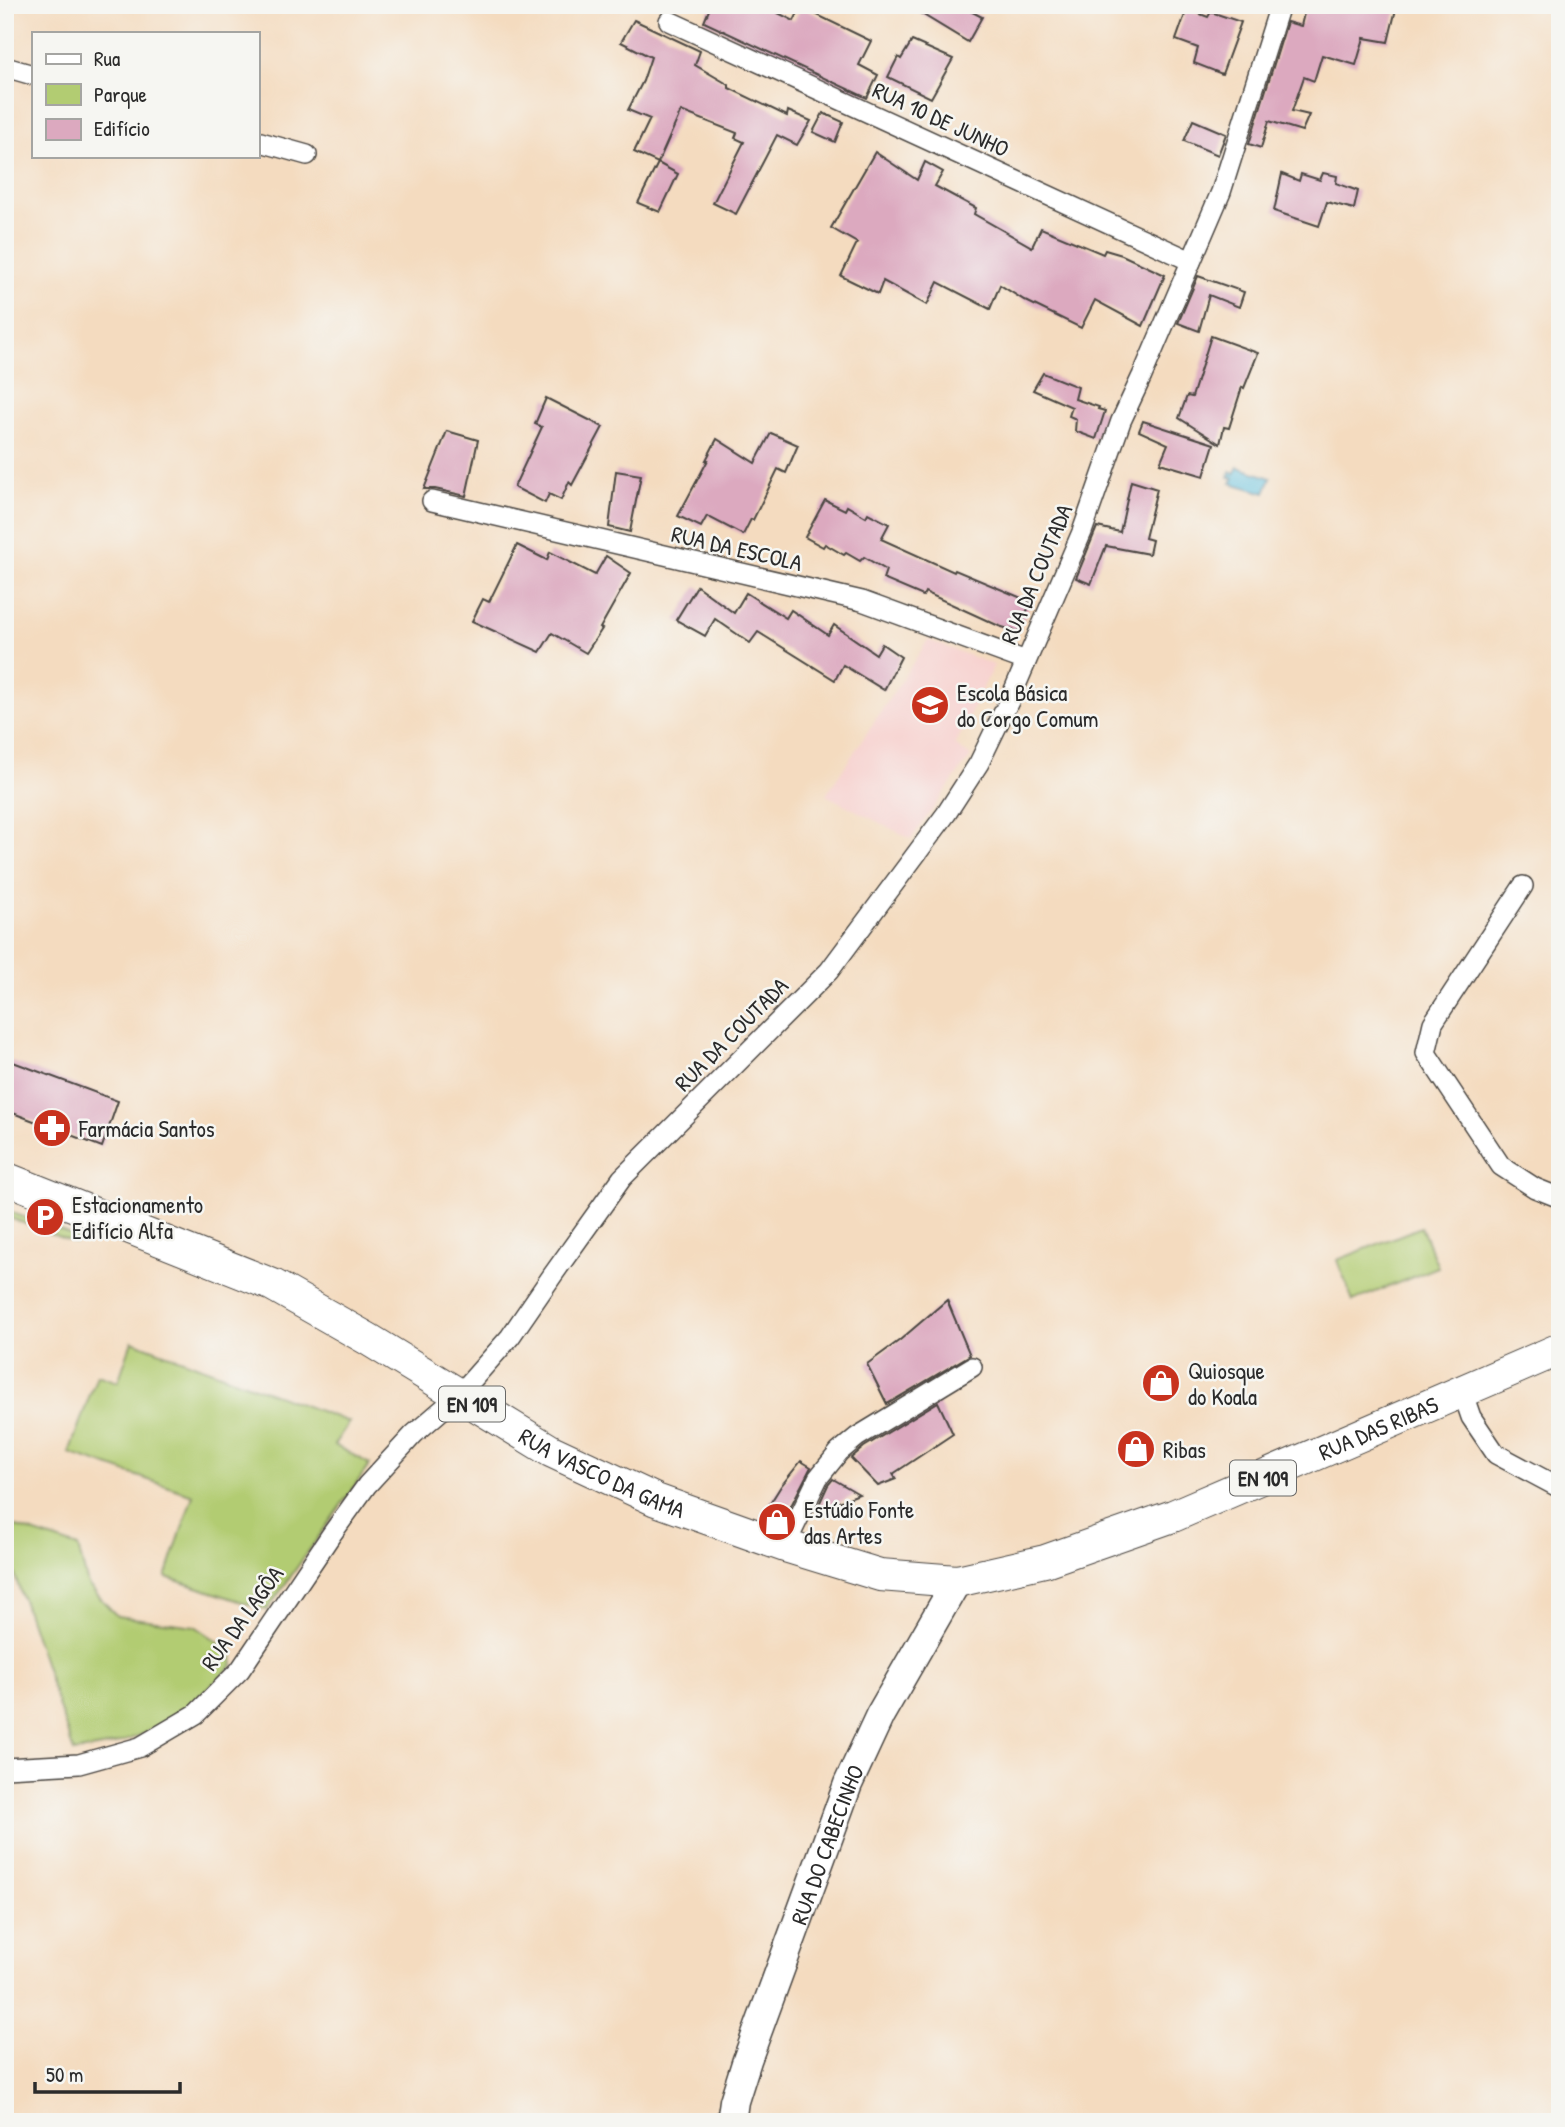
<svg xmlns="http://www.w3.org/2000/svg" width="1565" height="2127" font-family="'Patrick Hand',sans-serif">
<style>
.built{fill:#f7d0ce}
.green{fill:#b2cc72;stroke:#6e7c4e;stroke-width:2}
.water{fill:#5dbddb;stroke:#447483;stroke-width:2}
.building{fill:#dca9bf}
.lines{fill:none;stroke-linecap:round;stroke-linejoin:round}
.street-casing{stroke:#494541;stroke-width:22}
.secondary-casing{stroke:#494541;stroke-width:31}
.primary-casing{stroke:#494541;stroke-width:34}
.street{stroke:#fff;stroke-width:19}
.secondary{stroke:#fff;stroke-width:28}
.primary{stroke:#fff;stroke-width:32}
.labels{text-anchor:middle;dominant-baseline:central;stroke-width:5;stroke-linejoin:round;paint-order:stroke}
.shield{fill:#f6f6f2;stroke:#686867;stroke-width:2}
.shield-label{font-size:21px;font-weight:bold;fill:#2b2b2b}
.street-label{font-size:23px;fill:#2b2b2b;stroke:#f6f6f2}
.poi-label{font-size:23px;fill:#2b2b2b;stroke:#f6f6f2;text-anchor:start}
</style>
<rect width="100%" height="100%" fill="#f6f6f2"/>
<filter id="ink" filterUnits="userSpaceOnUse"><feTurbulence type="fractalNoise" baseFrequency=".0143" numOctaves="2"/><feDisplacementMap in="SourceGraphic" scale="14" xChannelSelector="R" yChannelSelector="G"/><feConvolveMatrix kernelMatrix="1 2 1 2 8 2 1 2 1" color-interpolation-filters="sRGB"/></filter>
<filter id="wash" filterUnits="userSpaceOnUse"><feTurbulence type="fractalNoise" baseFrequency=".00686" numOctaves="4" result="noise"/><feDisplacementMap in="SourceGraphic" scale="28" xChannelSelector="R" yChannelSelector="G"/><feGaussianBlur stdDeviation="1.57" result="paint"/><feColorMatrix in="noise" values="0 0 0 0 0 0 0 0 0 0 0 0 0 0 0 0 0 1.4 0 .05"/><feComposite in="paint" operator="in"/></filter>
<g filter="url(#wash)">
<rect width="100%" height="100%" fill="#f4dbbf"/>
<path class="built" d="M928,640L994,665L955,745L971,756L911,839L826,795Z"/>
<g class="green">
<path d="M5,1210L77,1237L75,1243L5,1216Z"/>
<path d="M1421,1227L1438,1267L1353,1301L1337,1260Z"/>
<path d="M132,1341L349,1422L334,1445L370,1464L267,1610L166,1577L193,1495L69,1453L97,1375L118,1382Z"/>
<path d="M5,1523L78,1547L88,1585L117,1616L195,1626L232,1651L233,1665C200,1697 166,1728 122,1742C107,1747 89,1749 74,1752L5,1546Z"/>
</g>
<path class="water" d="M1238,467L1271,478L1265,493L1231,483L1234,478L1229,477L1230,472L1234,474Z"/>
<g id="blocks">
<g class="building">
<path d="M711,5H762L794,21L801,7L871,41L859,65L878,75L867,98L704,22Z"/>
<path d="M907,5H959L982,17L968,42Z"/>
<path d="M1306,5H1353L1371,11L1372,5H1397L1388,42L1364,38L1356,65L1322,55L1314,81L1304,77L1292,111L1309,115L1302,131L1269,121L1261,148L1249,144L1287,22L1301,26Z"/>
<path d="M1187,9L1208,17L1211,12L1241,22L1222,74L1194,63L1198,48L1176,40Z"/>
<path d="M634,20L700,51L695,65L729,85V88L787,116L788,111L811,121L797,145L777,135L736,214L713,203L744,142L735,138L737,133L681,111L658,163L634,152L650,119L628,110L643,81L651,57L621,42Z"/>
<path d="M912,41L953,59L931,98L888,77L898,57L901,59Z"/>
<path d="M823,113L843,122L835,142L813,132Z"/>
<path d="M1193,120L1226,134L1218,155L1184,141Z"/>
<path d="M875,152L917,180L925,162L943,172L935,186L976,208L974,214L1032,247L1041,228L1103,254L1105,250L1122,255L1165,275L1143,326L1095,300L1081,328L1024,300L1000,285L990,309L938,282L927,305L883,281L878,294L841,276L857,243L831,228Z"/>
<path d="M658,163L678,174L660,212L638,203Z"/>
<path d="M1323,173L1337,176L1336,183L1358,191L1354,209L1327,202L1319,226L1274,211L1282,174L1299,181L1301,174L1320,180Z"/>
<path d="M1198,276L1244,292L1239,307L1209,295L1199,331L1178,323Z"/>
<path d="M1211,336L1258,353L1244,388L1242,387L1229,428L1224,427L1220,444L1179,418L1187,396L1192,397Z"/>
<path d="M1043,373L1078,387L1075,399L1099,407L1098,409L1105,411L1096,439L1075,431L1076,419L1069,416L1072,407L1033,390Z"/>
<path d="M546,398L603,427L572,485L569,482L561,500L549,494L545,503L514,487L542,427L535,424Z"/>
<path d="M1143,421L1214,444L1204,476L1160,463L1168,444L1139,431Z"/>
<path d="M447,431L478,440L466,496L435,489H424Z"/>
<path d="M771,433L798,445L786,473L778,469L753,520L751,519L743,535L707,516L701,527L678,516L708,460H706L717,439L755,463Z"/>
<path d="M616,471L641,475L630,532L609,527Z"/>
<path d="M1131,481L1157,489L1145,538L1152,540L1149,554L1106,546L1091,584L1076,578L1097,527L1120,532Z"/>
<path d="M825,500L845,510L847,506L866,517L868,513L889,524L881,539L954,572L955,570L1031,602L1018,632L999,626L925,592L923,596L883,579L886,570L864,557L860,561L846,553L844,555L825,544L823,547L805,537Z"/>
<path d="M517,545L547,560L550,552L595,575L606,556L631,573L600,628L602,629L586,653L552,633L540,652L472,621L483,599L489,602Z"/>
<path d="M697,586L734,613L746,593L786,618L791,610L828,635L834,625L876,654L882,644L901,657L884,690L843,665L835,680L758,632L750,643L715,619L705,636L676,620Z"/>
<path d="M5,1059L118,1101L102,1147L5,1110Z"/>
<path d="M947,1300L970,1355L887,1404L867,1364L900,1340Z"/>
<path d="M938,1402L953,1434L893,1474L896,1479L878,1486L851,1458L864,1447Z"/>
<path d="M801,1461L811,1467L781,1525L761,1518L781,1486Z"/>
<path d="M833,1479L859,1494L816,1511L828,1485Z"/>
</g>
</g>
</g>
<g filter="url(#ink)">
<use href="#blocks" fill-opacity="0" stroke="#494541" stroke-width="2"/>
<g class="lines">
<defs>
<g id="street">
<path d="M669,21L1191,261"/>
<path d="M5,67L33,75"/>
<path d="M257,141L307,155"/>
<path d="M432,501L862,601L1026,661"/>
<path d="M1523,886L1433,1023L1426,1053L1501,1166L1535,1188L1560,1198"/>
<path d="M1462,1391L1471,1417L1496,1454L1560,1488"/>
<path d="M785,1546L818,1478L839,1452L857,1437L972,1367"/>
<path d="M5,1768L79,1764L140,1747L196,1714L240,1670L331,1535L367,1485L414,1434L458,1396L510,1337L552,1276L622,1178L829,971L946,814L979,763L1011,697L1082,532L1121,421L1142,376L1221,192L1280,5"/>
</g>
<g id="secondary">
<path id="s1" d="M731,2122L734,2101L747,2060L848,1784L880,1715L957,1581"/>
</g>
<g id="primary">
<path id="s2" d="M5,1178L273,1285L368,1339L551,1451L656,1500L785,1546L880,1575L957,1581L1045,1561L1173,1516L1560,1349"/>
</g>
</defs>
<use href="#street" class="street-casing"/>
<use href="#secondary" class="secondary-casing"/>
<use href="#primary" class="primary-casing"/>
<use href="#street" class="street"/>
<use href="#secondary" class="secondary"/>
<use href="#primary" class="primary"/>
</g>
</g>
<defs>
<symbol id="school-disc" viewBox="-11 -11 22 22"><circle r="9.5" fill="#c8321e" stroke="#f6f6f2"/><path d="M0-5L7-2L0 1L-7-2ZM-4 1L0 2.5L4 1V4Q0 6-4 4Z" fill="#fff"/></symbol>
<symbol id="pharmacy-disc" viewBox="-11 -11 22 22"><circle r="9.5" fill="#c8321e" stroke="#f6f6f2"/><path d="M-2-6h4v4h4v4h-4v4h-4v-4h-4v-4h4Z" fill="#fff"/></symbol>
<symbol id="parking-disc" viewBox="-11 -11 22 22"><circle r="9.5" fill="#c8321e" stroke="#f6f6f2"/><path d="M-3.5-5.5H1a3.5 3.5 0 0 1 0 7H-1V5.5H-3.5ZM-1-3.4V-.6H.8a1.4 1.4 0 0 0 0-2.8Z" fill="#fff"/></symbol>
<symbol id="shop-disc" viewBox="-11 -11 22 22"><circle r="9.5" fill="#c8321e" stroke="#f6f6f2"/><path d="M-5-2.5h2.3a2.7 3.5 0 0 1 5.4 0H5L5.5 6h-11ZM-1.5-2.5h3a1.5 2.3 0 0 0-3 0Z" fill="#fff"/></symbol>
</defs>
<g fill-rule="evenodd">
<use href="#school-disc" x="908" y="683" width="44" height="44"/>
<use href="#pharmacy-disc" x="30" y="1106" width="44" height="44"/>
<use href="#parking-disc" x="23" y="1195" width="44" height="44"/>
<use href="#shop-disc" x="1139" y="1361" width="44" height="44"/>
<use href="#shop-disc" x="1114" y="1427" width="44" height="44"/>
<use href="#shop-disc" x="755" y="1500" width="44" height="44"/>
</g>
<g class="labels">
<g class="shield">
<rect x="439" y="1386.5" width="66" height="35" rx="5"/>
<rect x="1230" y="1460.5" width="66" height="35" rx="5"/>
</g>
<g class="shield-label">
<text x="472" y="1404">EN 109</text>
<text x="1263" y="1478">EN 109</text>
</g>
<g class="street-label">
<text transform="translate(941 119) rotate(25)">RUA 10 DE JUNHO</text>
<text transform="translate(737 548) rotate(13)">RUA DA ESCOLA</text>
<text transform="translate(1036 574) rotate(-67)">RUA DA COUTADA</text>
<text transform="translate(731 1034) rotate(-45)">RUA DA COUTADA</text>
<text stroke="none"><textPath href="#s2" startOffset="1491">RUA DAS RIBAS</textPath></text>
<text stroke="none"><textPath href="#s2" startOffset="668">RUA VASCO DA GAMA</textPath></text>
<text transform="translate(242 1618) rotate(-54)">RUA DA LAGÔA</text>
<text stroke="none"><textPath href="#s1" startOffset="294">RUA DO CABECINHO</textPath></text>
</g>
<g class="poi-label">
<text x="957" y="692">Escola Básica<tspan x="957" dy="26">do Corgo Comum</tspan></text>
<text x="79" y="1128">Farmácia Santos</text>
<text x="72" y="1204">Estacionamento<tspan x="72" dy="26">Edifício Alfa</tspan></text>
<text x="1188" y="1370">Quiosque<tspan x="1188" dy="26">do Koala</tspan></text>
<text x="1163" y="1449">Ribas</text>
<text x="804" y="1509">Estúdio Fonte<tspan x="804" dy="26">das Artes</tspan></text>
</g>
</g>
<rect width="1565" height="2127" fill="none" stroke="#f6f6f2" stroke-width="28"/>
<rect x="32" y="32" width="228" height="126" fill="#f6f6f2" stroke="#a5a5a2" stroke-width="2"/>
<rect x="46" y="54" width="35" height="10" fill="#ffffff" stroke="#a5a5a2" stroke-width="2"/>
<text x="94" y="66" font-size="21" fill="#2b2b2b">Rua</text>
<rect x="46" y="84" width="35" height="21" fill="#b2cc72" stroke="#a5a5a2" stroke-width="2"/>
<text x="94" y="102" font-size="21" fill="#2b2b2b">Parque</text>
<rect x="46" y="119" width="35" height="21" fill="#dca9bf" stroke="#a5a5a2" stroke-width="2"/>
<text x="94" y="136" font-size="21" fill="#2b2b2b">Edifício</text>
<path d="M35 2082v10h145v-10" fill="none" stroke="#2b2b2b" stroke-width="3.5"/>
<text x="46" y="2082" font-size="21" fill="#2b2b2b" stroke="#f6f6f2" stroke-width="5" paint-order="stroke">50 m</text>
</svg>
